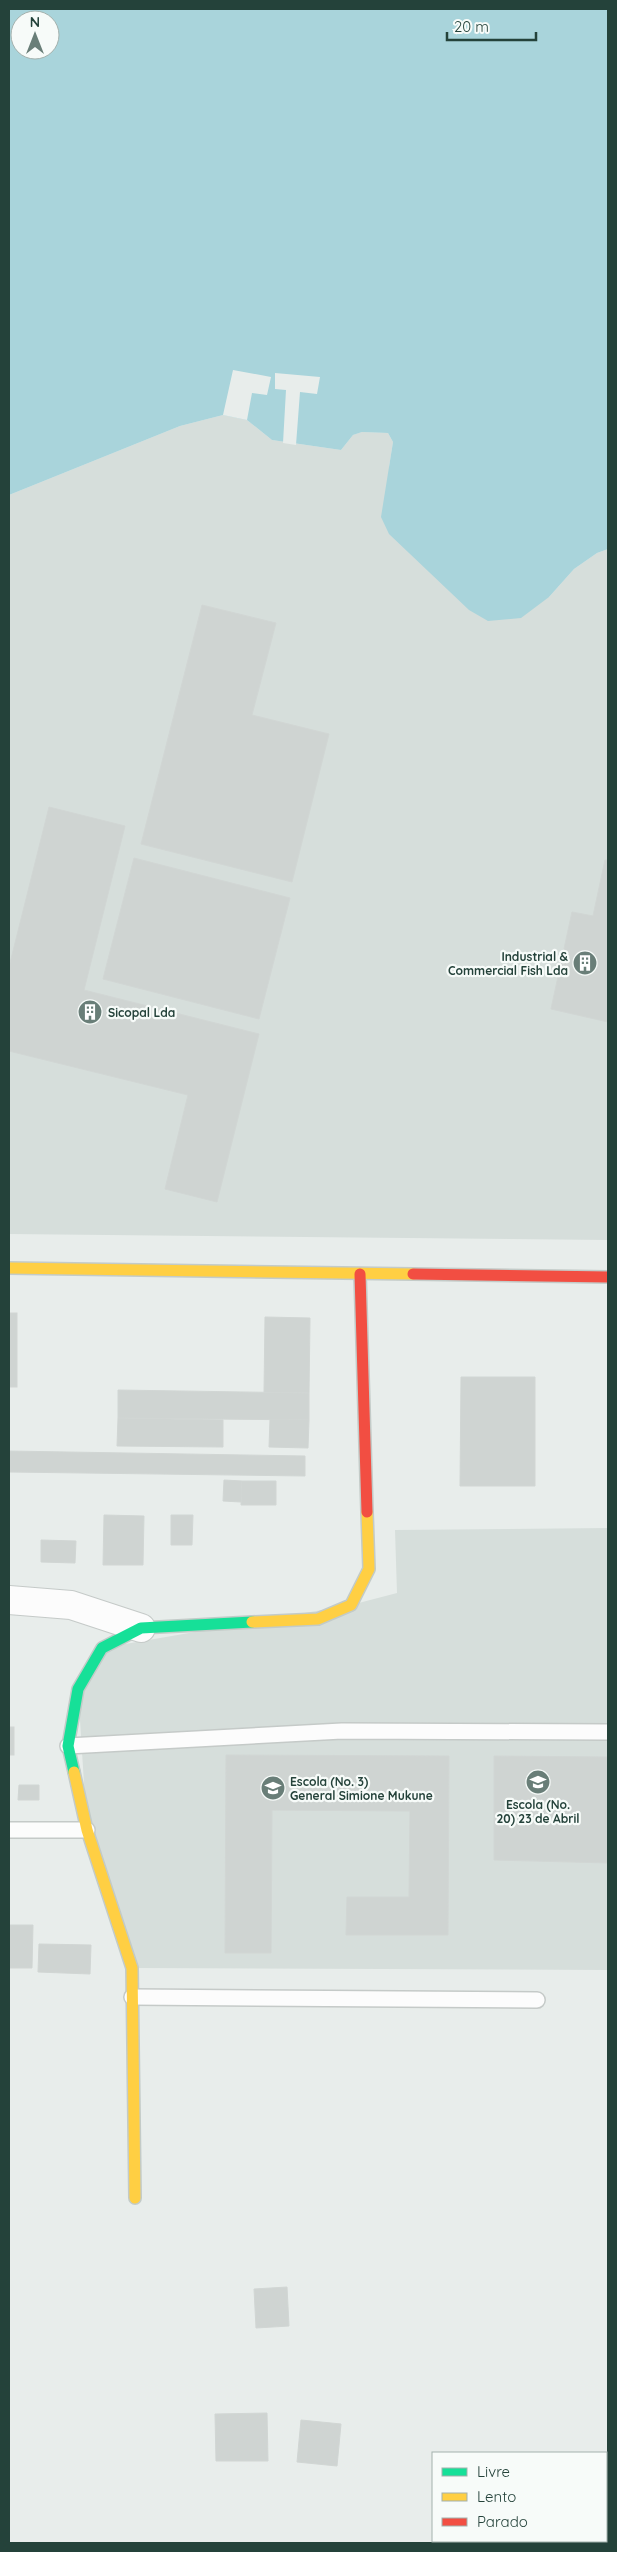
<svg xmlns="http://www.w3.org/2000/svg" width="617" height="2552" font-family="Quicksand,sans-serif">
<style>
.built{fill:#d6dedb}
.water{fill:#a9d4db;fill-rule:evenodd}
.pier{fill:#e8edeb}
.building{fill:#cfd4d2;stroke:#d1d6d4}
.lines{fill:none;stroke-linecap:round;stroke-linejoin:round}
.lane-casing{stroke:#c5cac8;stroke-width:18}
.street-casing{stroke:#c5cac8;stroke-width:30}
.fast-casing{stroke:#c3cbc8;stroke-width:14}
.slow-casing{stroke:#c3cbc8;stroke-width:14}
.jam-casing{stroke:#c3cbc8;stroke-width:14}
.lane{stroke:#fcfcfc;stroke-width:15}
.street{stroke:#fcfcfc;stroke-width:28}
.fast{stroke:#16e098;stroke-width:11}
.slow{stroke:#ffcf43;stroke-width:11}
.jam{stroke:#f24e42;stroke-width:11}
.labels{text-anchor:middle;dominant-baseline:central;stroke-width:4.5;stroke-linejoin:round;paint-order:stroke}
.poi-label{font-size:12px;font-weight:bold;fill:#24423a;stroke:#f7fbf9;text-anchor:start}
</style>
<rect width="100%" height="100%" fill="#e8edeb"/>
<g class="built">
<path d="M223,415L247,420L272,440L341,450L353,435L362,432L388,433L393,442L389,467L549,597L574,569L597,553L608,549V1240L9,1234V495L180,426Z"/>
<path d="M608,1528V1970L132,1968L87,1830L78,1689L102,1648L351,1605L397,1593L395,1530Z"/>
</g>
<path class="water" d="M9,9H608V549L597,553L574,569L549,597L521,618L488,621L469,610L389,534L381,517L393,442L388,433L362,432L353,435L341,450L272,440L247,420L223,415L180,426L9,495ZM20,20H50V50H20Z"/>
<g class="pier">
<path d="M233,370L271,377L267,395L252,393L247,420L223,415Z"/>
<path d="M275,373L320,377L317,394L300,392L296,445L283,443L286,390L275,389Z"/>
</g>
<g class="building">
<path d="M202,605L276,623L252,715L329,734L292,882L141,844Z"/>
<path d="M49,807L125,826L84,990L259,1034L217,1202L165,1189L188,1095L9,1051V967Z"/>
<path d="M134,858L290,898L259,1019L103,979Z"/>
<path d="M605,860H608V1022L551,1009L572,912L593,916Z"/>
<rect x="9" y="1313" width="8" height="74"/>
<path d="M265,1317L310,1318L309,1393L264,1392Z"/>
<path d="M461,1377H535V1486H460Z"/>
<path d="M118,1390L309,1393V1420L118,1418Z"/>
<path d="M118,1418L223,1420V1447L117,1446Z"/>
<path d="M270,1419L309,1420L308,1448L269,1447Z"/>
<path d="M9,1451L305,1456V1476L9,1472Z"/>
<path d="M224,1480L242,1481L241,1502L223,1501Z"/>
<path d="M242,1481H276V1505H241Z"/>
<path d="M104,1515L144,1516L143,1565H103Z"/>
<path d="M171,1515H193L192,1545H171Z"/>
<path d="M41,1540L76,1541L75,1563L41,1562Z"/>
<rect x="9" y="1727" width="5" height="28"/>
<path d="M226,1755L449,1756L448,1935H346L347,1897H409L410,1811L272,1810L271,1953H225Z"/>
<path d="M494,1756L608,1757V1863L494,1860Z"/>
<path d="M19,1785H39V1800H18Z"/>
<path d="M9,1925H33L32,1968H9Z"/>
<path d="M39,1944L91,1945L90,1974L38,1972Z"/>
<path d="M287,2287L289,2326L256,2328L254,2289Z"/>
<path d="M267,2413L268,2461H216L215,2414Z"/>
<path d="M301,2420L341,2424L337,2466L297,2462Z"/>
</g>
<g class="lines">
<defs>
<g id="lane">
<path d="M68,1746L342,1731L608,1732"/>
<path d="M9,1830H87"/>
<path d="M132,1997L537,2000"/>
</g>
<path id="street" d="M9,1600L71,1605L141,1628"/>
<path id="fast" d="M74,1772L68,1746L78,1689L102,1648L141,1628L252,1622"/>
<g id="slow">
<path d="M9,1268L413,1274"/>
<path d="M252,1622L318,1619L351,1605L369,1569L367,1512"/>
<path d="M74,1772L87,1830L132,1968L135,2198"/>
</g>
<g id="jam">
<path d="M360,1274L367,1512"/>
<path d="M413,1274L608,1277"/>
</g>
</defs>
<use href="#lane" class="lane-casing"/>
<use href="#street" class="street-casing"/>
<use href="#fast" class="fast-casing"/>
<use href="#slow" class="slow-casing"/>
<use href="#jam" class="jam-casing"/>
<use href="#lane" class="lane"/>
<use href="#street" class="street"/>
<use href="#fast" class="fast"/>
<use href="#slow" class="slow"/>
<use href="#jam" class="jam"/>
</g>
<defs>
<symbol id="building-disc" viewBox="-11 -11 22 22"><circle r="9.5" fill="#697e78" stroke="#f7fbf9"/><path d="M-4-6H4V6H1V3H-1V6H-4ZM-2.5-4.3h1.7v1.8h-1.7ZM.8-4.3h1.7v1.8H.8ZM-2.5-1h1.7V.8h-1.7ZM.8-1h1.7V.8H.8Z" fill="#fff"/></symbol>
<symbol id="school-disc" viewBox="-11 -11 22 22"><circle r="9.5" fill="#697e78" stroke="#f7fbf9"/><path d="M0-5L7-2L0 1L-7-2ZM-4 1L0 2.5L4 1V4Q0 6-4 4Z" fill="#fff"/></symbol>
</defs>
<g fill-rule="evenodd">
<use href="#building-disc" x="571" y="949" width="28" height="28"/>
<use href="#building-disc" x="76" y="998" width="28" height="28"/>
<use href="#school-disc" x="524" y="1768" width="28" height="28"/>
<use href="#school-disc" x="259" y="1774" width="28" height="28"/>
</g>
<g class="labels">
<g class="poi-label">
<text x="568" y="956" text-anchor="end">Industrial &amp;<tspan x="568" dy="14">Commercial Fish Lda</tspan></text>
<text x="108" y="1012">Sicopal Lda</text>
<text x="290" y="1781">Escola (No. 3)<tspan x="290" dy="14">General Simione Mukune</tspan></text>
<text x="538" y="1804" text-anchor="middle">Escola (No.<tspan x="538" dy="14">20) 23 de Abril</tspan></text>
</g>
</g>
<rect width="617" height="2552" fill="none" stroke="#24423a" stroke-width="20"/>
<rect x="432" y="2452" width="175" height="90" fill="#f7fbf9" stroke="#a3b1ad"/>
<rect x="442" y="2468" width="25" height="8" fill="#16e098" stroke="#a3b1ad"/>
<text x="477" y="2477" font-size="15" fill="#24423a">Livre</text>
<rect x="442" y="2493" width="25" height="8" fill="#ffcf43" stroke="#a3b1ad"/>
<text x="477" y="2502" font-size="15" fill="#24423a">Lento</text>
<rect x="442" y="2518" width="25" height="8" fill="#f24e42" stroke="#a3b1ad"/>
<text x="477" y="2527" font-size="15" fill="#24423a">Parado</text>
<g transform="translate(35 35)"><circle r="24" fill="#f7fbf9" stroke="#a3b1ad"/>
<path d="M0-4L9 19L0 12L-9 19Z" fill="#697e78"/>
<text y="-8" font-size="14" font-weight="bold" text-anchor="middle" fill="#24423a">N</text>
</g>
<path d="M447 32v8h89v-8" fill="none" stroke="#24423a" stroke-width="2.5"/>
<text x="454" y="32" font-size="15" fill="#24423a" stroke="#f7fbf9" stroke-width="4" paint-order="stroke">20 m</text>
</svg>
